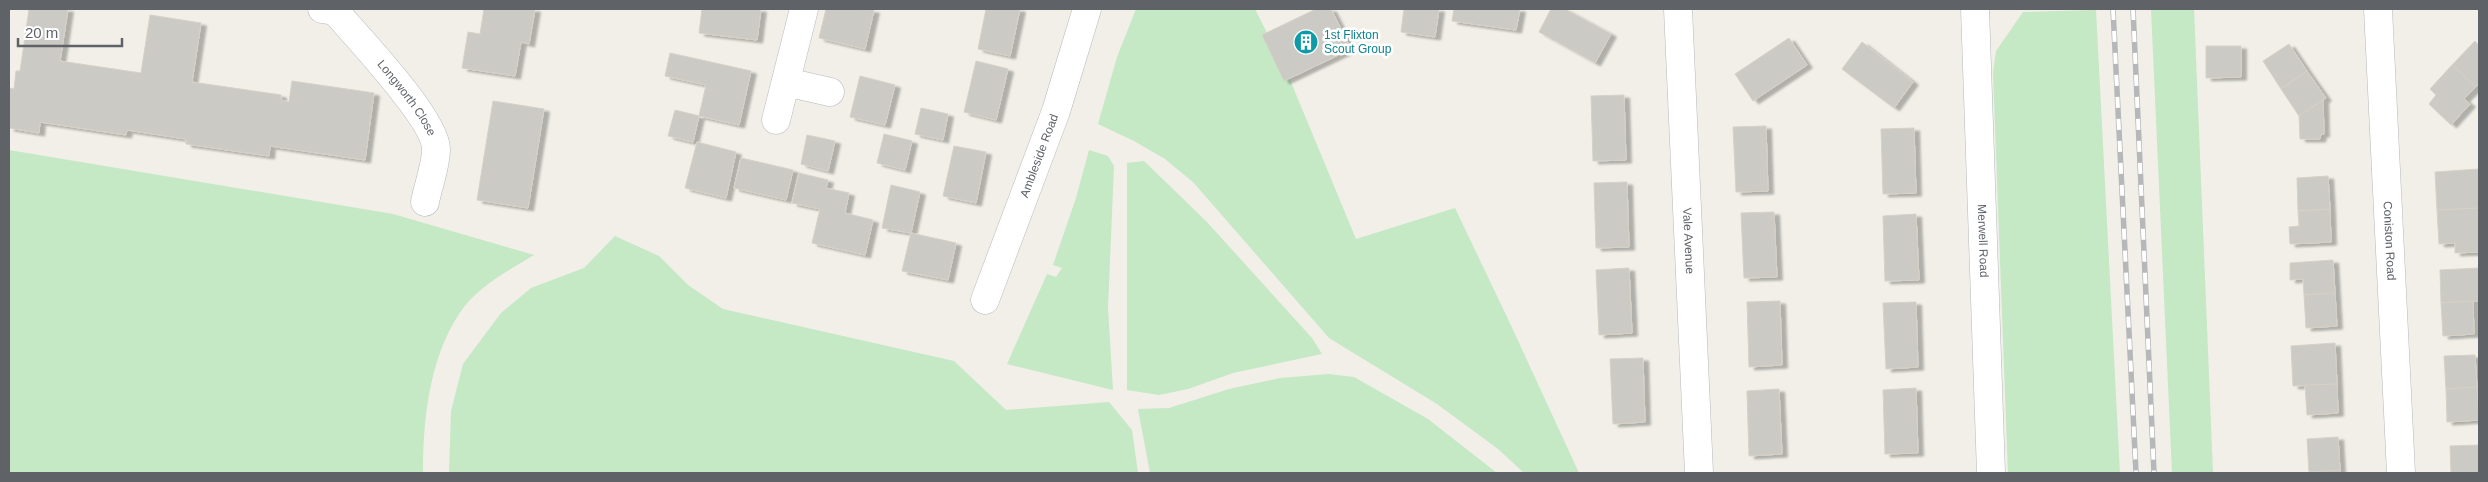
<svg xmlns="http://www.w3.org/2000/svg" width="2488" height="482" font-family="Helvetica,sans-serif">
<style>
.green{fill:#c5e8c5}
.building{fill:#cccac5;stroke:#d6d1c6;filter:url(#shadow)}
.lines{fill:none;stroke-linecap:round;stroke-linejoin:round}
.minor-casing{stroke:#b5b8bc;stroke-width:29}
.minor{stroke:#fff;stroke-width:28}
.rail-casing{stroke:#b6b7b8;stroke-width:5.5}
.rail{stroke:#fff;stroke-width:4;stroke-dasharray:11;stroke-linecap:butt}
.labels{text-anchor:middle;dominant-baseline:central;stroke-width:5;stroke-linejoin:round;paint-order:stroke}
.culture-label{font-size:12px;fill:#0d838f;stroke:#fff;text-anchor:start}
.street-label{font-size:12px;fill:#5f6368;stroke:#fff}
</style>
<defs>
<filter id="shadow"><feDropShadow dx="5.5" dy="3" stdDeviation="1" flood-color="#0004"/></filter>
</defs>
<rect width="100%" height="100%" fill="#f1efe8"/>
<g class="green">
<path d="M1136,9H1255L1288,75L1356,239L1455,208L1508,319L1579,473H1524L1498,449L1437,404L1329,338L1193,182L1165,159L1134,141L1098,124L1117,57Z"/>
<path d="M2151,9H2194L2213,473H2172Z"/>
<path d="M2096,10L2120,473H2008L1993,73L1996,51L2023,12Z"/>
<path d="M9,150L393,214L534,255C508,271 476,287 459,314C429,360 423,420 423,473H9Z"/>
<path d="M1089,150L1108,156L1114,166L1108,308L1113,390L1007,364L1047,274L1056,277L1062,268L1053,265L1076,198Z"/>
<path d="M1144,161L1206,221L1312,338L1322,354L1233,373L1188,389L1159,395L1127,390V163Z"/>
<path d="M615,236L659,256L688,285L723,309L954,361L1006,410L1109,402L1132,430L1138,473H449L451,411L463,364L501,313L531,288L584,268Z"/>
<path d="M1329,374L1354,377L1428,419L1497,473H1150L1138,409L1169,408L1229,389L1280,378Z"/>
</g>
<g class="building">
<path d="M29,9H68L60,61L141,73L150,15L201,23L192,82L281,95V100L289,102L292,81L374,93L365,160L270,146L269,156L186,144V139L127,130L126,135L40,122L39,133L9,128V88L14,89L16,71H20Z"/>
<path d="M484,9H535L529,44L521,42L515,76L462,68L468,32L480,34Z"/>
<path d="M702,9H761L757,40L699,33Z"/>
<path d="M826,9L874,10L865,49L819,38Z"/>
<path d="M986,9H1020L1010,56L978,49Z"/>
<path d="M1316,9H1331L1351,49L1284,81L1262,35Z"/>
<path d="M1404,9H1439L1435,37L1401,32Z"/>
<path d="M1454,9H1520L1516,30L1452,21Z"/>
<path d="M1551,9H1565L1611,34L1595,63L1539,32Z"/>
<path d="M1789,38L1807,65L1753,101L1735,74Z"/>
<path d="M2475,41L2479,46V83L2476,87L2452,65Z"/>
<path d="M1862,42L1913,82L1894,108L1842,69Z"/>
<path d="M2289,44L2307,71L2281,89L2263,61Z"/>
<path d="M2206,46H2241V77L2206,78Z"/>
<path d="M670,53L751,71L739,125L699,116L706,85L665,76Z"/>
<path d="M976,61L1008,69L996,120L964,112Z"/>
<path d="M2452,65L2476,87L2464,99L2470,104L2451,125L2429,104L2436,95L2430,89Z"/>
<path d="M2307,71L2326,98L2299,116L2281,89Z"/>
<path d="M860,76L895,85L885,125L850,117Z"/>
<path d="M1624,95L1626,160L1593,161L1591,96Z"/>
<path d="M2323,100L2324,134H2321L2320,139H2300L2299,116Z"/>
<path d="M493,101L544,109L528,208L477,200Z"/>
<path d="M921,108L948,114L943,140L915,134Z"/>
<path d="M675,110L699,116L693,142L668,136Z"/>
<path d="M1766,126L1768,191L1736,192L1733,127Z"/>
<path d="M1914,128L1916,193L1883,194L1881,129Z"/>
<path d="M884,134L912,141L905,170L877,163Z"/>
<path d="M807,135L835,141L828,171L801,164Z"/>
<path d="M697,142L736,152L726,198L685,188Z"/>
<path d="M954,146L986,152L976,203L943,196Z"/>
<path d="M741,158L793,170L786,200L734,188Z"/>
<path d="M2479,169V208L2437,210L2435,172Z"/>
<path d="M799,173L828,180L826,188L849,193L845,213L873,220L865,255L812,243L820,209L792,203Z"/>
<path d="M2328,176L2330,209L2298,211L2297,178Z"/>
<path d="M1627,182L1629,247L1596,248L1594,183Z"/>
<path d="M891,185L920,192L911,233L882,228Z"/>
<path d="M2479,208V252L2455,253V243L2439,244L2437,210Z"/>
<path d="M2330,209L2331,242L2290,244L2289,227L2299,226L2298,211Z"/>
<path d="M1774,212L1777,277L1744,278L1741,213Z"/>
<path d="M1916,214L1919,280L1885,281L1883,216Z"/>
<path d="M911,233L956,243L948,280L902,271Z"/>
<path d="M2333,260L2335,293L2304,295L2303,279L2290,280V263Z"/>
<path d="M1629,268L1632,333L1599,335L1596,270Z"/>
<path d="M2479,268V301L2441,303L2440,270Z"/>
<path d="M2335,293L2337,326L2306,328L2304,295Z"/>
<path d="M1780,301L1782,365L1749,367L1747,302Z"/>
<path d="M2473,301L2474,334L2443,336L2441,303Z"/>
<path d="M1916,302L1918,367L1886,369L1883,303Z"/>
<path d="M2335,343L2337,384L2293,386L2291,346Z"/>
<path d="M2475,355L2477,387L2446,389L2444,356Z"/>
<path d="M1643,358L1645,422L1613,424L1610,359Z"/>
<path d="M2337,384L2338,413L2307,415L2305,385Z"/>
<path d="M2477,387L2479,420L2447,422L2446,389Z"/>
<path d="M1916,388L1918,453L1885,454L1883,390Z"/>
<path d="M1779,389L1782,454L1749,456L1747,391Z"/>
<path d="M2338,437L2340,470L2309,472L2307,439Z"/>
<path d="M2479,445V473H2451L2450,446Z"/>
<path d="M2340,470L2341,473H2309V472Z"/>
</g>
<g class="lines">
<defs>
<g id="minor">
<path id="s1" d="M322,9L335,11C357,37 436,119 436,149C436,166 428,186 425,202"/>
<path id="s2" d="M1678,9L1699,473"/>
<path id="s3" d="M1975,9L1991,473"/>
<path id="s4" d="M2378,9L2401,473"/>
<path d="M786,82L830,92"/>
<path d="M776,120L804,9"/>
<path id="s5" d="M985,300L1056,111L1087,9"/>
</g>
</defs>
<use href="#minor" class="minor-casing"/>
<use href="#minor" class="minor"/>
<defs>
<g id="rail">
<path d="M2113,9L2136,473"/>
<path d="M2133,9L2154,473"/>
</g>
</defs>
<use href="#rail" class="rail-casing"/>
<use href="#rail" class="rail"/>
</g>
<defs>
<symbol id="building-disc" viewBox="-11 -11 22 22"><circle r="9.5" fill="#0f9aa8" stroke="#fff"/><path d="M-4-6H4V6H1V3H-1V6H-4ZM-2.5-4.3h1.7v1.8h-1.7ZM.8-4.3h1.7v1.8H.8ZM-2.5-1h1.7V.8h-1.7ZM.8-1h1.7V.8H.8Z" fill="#fff"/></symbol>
</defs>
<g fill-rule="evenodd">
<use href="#building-disc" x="1292" y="28" width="28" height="28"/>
</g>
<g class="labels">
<g class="culture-label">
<text x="1324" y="35">1st Flixton<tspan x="1324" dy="14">Scout Group</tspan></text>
</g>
<g class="street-label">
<text stroke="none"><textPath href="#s1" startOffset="126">Longworth Close</textPath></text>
<text stroke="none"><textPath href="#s5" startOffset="154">Ambleside Road</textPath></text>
<text stroke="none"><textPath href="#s2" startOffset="232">Vale Avenue</textPath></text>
<text stroke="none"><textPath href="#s3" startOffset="232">Merwell Road</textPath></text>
<text stroke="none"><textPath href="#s4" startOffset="232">Coniston Road</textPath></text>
</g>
</g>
<rect width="2488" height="482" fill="none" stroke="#5f6368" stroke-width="20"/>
<path d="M18 38v8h104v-8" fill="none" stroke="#5f6368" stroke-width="2.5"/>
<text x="25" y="38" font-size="15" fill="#5f6368" stroke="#ffffff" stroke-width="4" paint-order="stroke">20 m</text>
</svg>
